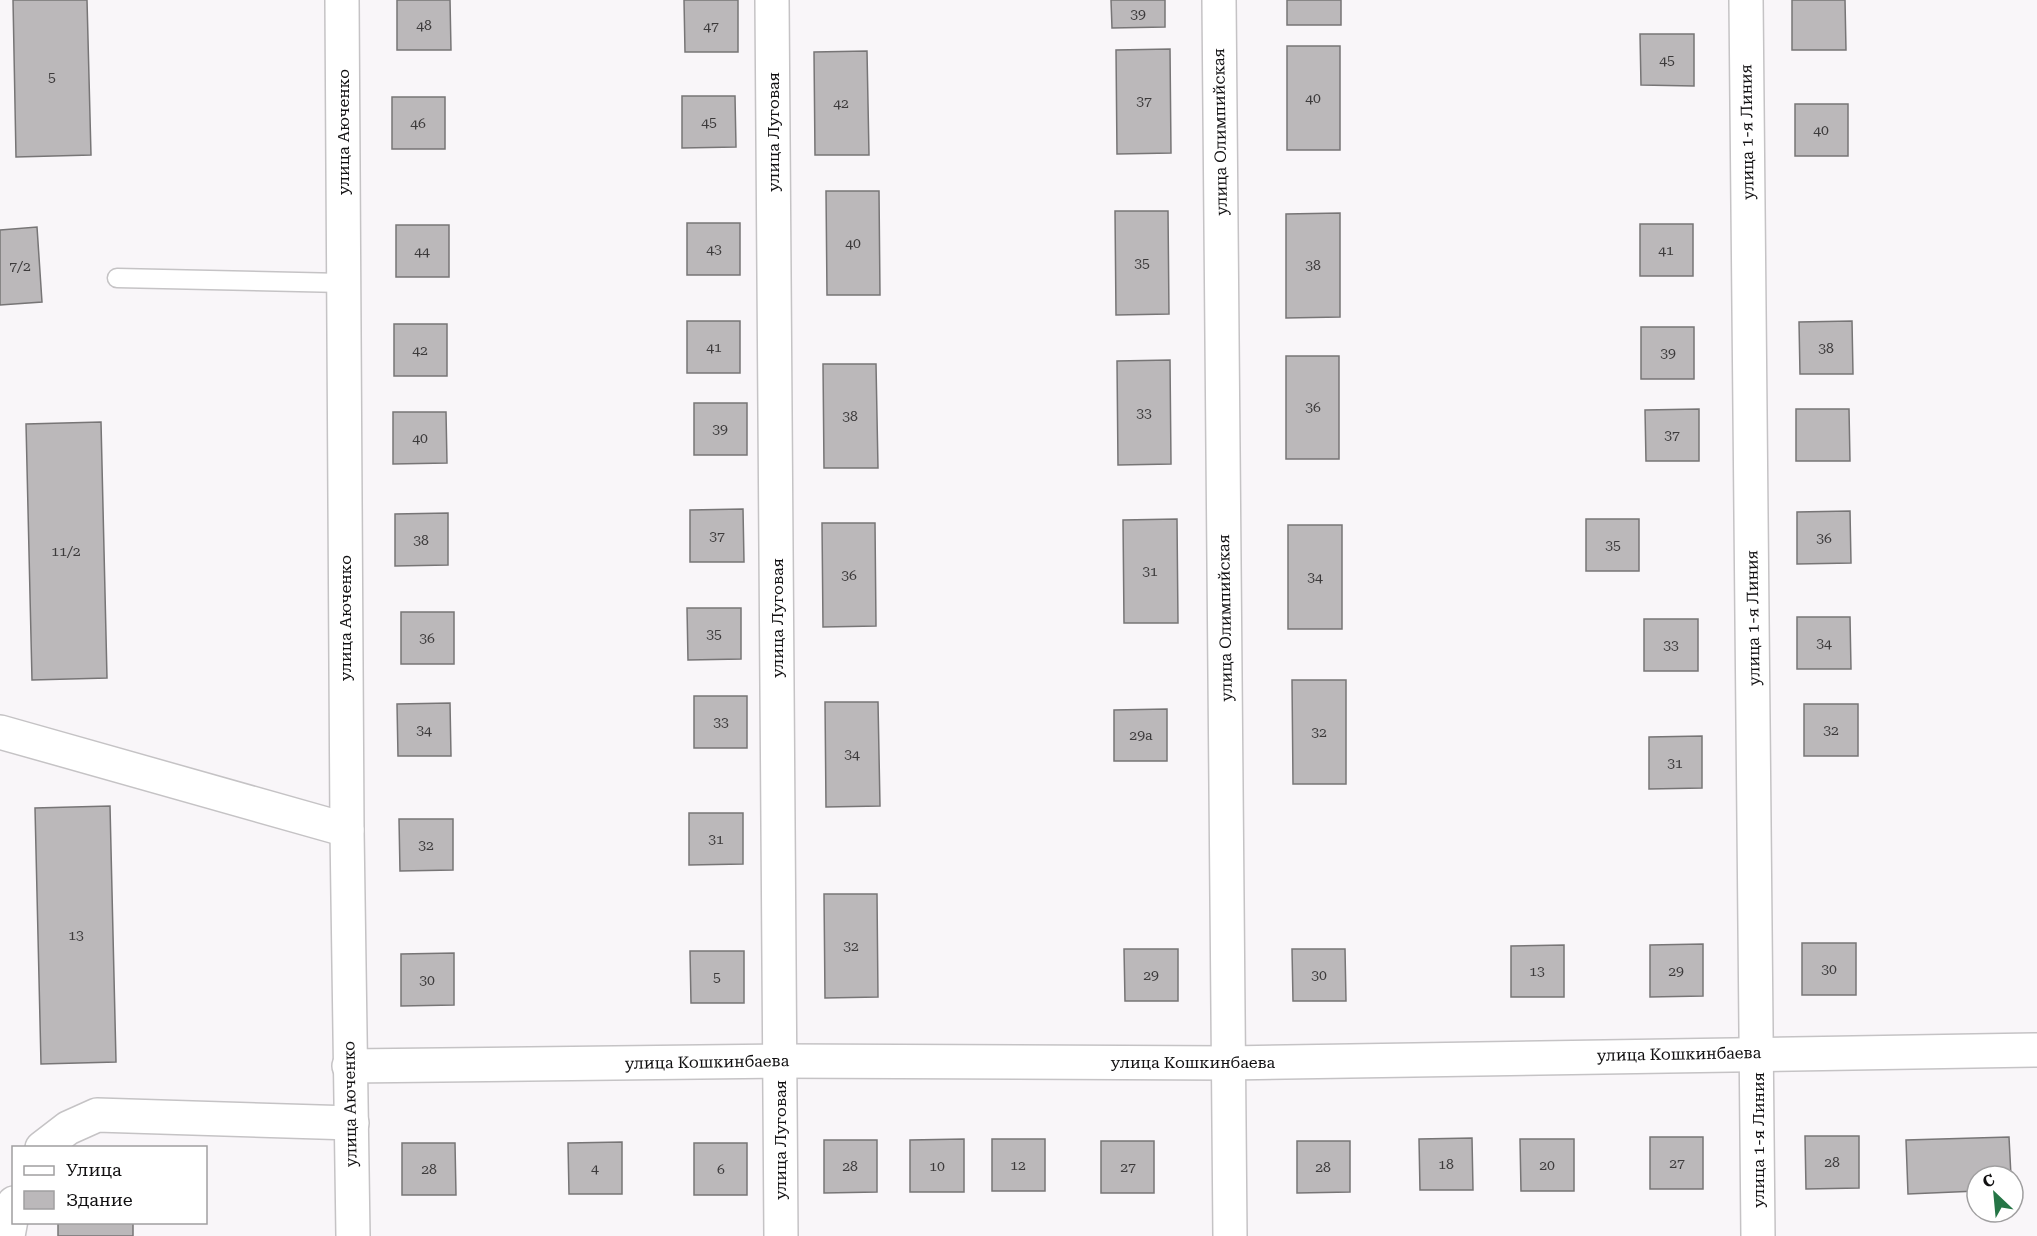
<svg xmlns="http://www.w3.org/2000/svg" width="2037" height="1236" font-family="'Roboto Serif',serif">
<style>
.building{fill:#bbb8ba;stroke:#777576;stroke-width:1.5}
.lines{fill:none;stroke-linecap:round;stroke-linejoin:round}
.service-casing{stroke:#c5c3c5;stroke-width:21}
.minor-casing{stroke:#c5c3c5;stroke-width:36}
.service{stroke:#fff;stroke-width:18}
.minor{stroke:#fff;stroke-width:33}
.labels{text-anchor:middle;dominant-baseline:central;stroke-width:6;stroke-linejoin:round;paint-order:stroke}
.number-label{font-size:14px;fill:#3c3a3b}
.street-label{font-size:16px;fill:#111011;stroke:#fff}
</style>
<rect width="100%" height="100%" fill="#f9f6f9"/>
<g class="building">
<path d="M13,0H87L91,155L16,157Z"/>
<path d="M397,0H450L451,50H397Z"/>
<path d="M684,0H738V52H685Z"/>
<path d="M1111,0H1165V27L1112,28Z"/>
<rect x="1287" y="0" width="54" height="25"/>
<path d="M1792,0H1845L1846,50H1792Z"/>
<path d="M1640,34H1694V86L1641,85Z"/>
<rect x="1287" y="46" width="53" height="104"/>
<path d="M1170,49L1171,153L1117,154L1116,50Z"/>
<path d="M867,51L869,155H815L814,52Z"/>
<path d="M682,96H735L736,147L682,148Z"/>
<rect x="392" y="97" width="53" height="52"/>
<rect x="1795" y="104" width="53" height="52"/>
<path d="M826,191H879L880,295H827Z"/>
<path d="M1115,211H1168L1169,314L1116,315Z"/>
<path d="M1340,213V317L1286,318V214Z"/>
<rect x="687" y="223" width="53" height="52"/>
<rect x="1640" y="224" width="53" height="52"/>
<rect x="396" y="225" width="53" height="52"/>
<path d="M37,227L42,302L0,305V230Z"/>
<rect x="687" y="321" width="53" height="52"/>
<path d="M1852,321L1853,374H1800L1799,322Z"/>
<rect x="394" y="324" width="53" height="52"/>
<rect x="1641" y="327" width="53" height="52"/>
<rect x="1286" y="356" width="53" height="103"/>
<path d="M1170,360L1171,464L1118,465L1117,361Z"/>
<path d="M823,364H876L878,468H824Z"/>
<rect x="694" y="403" width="53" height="52"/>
<path d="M1699,409V461H1646L1645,410Z"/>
<path d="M1796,409H1849L1850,461H1796Z"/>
<path d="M393,412H446L447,463L393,464Z"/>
<path d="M101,422L107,678L32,680L26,424Z"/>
<path d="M743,509L744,562H690V510Z"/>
<path d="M1850,511L1851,563L1797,564V512Z"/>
<path d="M448,513V565L395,566V514Z"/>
<path d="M1177,519L1178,623H1124L1123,520Z"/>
<rect x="1586" y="519" width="53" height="52"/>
<path d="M822,523H875L876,626L823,627Z"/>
<rect x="1288" y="525" width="54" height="104"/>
<path d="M687,608H741V659L688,660Z"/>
<rect x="401" y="612" width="53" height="52"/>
<path d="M1797,617H1850L1851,669H1797Z"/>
<rect x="1644" y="619" width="54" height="52"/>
<path d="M1292,680H1346V784H1293Z"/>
<rect x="694" y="696" width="53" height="52"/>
<path d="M825,702H878L880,806L826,807Z"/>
<path d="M450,703L451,756H398L397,704Z"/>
<rect x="1804" y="704" width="54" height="52"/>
<path d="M1167,709V761H1114V710Z"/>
<path d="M1702,736V788L1649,789V737Z"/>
<path d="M110,806L116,1062L41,1064L35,808Z"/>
<path d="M689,813H743V864L689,865Z"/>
<path d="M399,819H453V870L400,871Z"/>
<path d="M824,894H877L878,997L825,998Z"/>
<rect x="1802" y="943" width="54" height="52"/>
<path d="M1703,944V996L1650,997V945Z"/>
<path d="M1564,945V997H1511V946Z"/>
<path d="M1124,949H1178V1001H1125Z"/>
<path d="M1292,949H1345L1346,1001H1293Z"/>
<path d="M690,951H744V1003H691Z"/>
<path d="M454,953V1005L401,1006V954Z"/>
<path d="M1805,1136H1859V1188L1806,1189Z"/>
<rect x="1650" y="1137" width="53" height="52"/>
<path d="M2009,1137L2011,1176H1977V1191L1908,1194L1906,1140Z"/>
<path d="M1472,1138L1473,1190H1420L1419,1139Z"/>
<path d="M964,1139V1192H910V1140Z"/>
<rect x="992" y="1139" width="53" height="52"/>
<path d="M1520,1139H1574V1191H1521Z"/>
<path d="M824,1140H877V1192L824,1193Z"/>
<rect x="1101" y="1141" width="53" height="52"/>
<path d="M1297,1141H1350V1192L1297,1193Z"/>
<path d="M622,1142V1194H569L568,1143Z"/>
<path d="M402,1143H455L456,1195H402Z"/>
<rect x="694" y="1143" width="53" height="52"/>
<rect x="58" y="1222" width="75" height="14"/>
</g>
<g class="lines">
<defs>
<path id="service" d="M117,278L343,283"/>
<g id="minor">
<path d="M342,0L347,830L353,1236"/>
<path d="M772,0L781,1236"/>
<path d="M1219,0L1230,1236"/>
<path d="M1746,0L1758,1236"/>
<path d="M0,732L347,830"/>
<path d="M349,1066L780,1061L1229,1063L2037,1050"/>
<path d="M42,1148L68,1128L97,1115L352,1123"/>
<path d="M8,1236L14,1203"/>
</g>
</defs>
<use href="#service" class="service-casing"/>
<use href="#minor" class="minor-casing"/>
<use href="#service" class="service"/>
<use href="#minor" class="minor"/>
</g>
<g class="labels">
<g class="number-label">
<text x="1138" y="14">39</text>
<text x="424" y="25">48</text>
<text x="711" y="26">47</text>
<text x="1667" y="60">45</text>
<text x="52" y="77">5</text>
<text x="1313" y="98">40</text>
<text x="1144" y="101">37</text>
<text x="841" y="103">42</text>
<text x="709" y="122">45</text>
<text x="418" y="123">46</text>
<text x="1821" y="130">40</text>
<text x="853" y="243">40</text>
<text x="714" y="249">43</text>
<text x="1666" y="250">41</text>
<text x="422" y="251">44</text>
<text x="1142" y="263">35</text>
<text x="1313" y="265">38</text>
<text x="20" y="266">7/2</text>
<text x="714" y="347">41</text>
<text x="1826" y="348">38</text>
<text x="420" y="350">42</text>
<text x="1668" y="353">39</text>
<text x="1313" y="407">36</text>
<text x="1144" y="413">33</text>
<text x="850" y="416">38</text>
<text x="720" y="429">39</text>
<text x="1672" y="435">37</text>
<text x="420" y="438">40</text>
<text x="717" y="536">37</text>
<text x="1824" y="538">36</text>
<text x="421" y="540">38</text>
<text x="1613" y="545">35</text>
<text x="66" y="551">11/2</text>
<text x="1150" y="571">31</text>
<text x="849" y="575">36</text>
<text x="1315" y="577">34</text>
<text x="714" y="634">35</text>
<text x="427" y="638">36</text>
<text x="1824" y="643">34</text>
<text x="1671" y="645">33</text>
<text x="721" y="722">33</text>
<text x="424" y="730">34</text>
<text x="1831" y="730">32</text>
<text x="1319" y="732">32</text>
<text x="1141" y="735">29а</text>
<text x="852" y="754">34</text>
<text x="1675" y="763">31</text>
<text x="716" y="839">31</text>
<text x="426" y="845">32</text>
<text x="76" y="935">13</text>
<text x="851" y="946">32</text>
<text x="1829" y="969">30</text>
<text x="1537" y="971">13</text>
<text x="1676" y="971">29</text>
<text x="1151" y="975">29</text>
<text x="1319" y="975">30</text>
<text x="717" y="977">5</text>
<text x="427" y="980">30</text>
<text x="1832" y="1162">28</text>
<text x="1677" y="1163">27</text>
<text x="1446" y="1164">18</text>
<text x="1018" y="1165">12</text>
<text x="1547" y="1165">20</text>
<text x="850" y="1166">28</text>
<text x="937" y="1166">10</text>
<text x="1128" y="1167">27</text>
<text x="1323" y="1167">28</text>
<text x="595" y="1168">4</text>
<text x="429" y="1169">28</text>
<text x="721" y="1169">6</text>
</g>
<g class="street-label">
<text transform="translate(343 132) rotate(-90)">улица Аюченко</text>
<text transform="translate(773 132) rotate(-90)">улица Луговая</text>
<text transform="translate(1220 132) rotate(-91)">улица Олимпийская</text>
<text transform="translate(1747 132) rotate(-91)">улица 1-я Линия</text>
<text transform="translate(345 618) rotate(-90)">улица Аюченко</text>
<text transform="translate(777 618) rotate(-90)">улица Луговая</text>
<text transform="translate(1225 618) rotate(-91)">улица Олимпийская</text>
<text transform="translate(1753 618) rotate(-91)">улица 1-я Линия</text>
<text transform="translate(1679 1054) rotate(-1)">улица Кошкинбаева</text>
<text transform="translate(707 1062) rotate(-1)">улица Кошкинбаева</text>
<text x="1193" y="1062">улица Кошкинбаева</text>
<text transform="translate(350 1104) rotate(-91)">улица Аюченко</text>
<text transform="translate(780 1140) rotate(-90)">улица Луговая</text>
<text transform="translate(1758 1140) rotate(-90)">улица 1-я Линия</text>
</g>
</g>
<rect x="12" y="1146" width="195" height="78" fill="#ffffff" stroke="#a09fa0" stroke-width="1.5"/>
<rect x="24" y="1166" width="30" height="9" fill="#ffffff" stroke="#a09fa0" stroke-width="1.5"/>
<text x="66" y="1176" font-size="18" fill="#111011">Улица</text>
<rect x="24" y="1191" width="30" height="18" fill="#bbb8ba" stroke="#a09fa0" stroke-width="1.5"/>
<text x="66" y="1206" font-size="18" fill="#111011">Здание</text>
<g transform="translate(1995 1194) rotate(334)"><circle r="28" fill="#ffffff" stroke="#a09fa0" stroke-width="1.5"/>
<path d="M0-4.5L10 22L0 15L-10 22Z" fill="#257546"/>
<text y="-9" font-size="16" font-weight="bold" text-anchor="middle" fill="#111011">С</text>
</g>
</svg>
